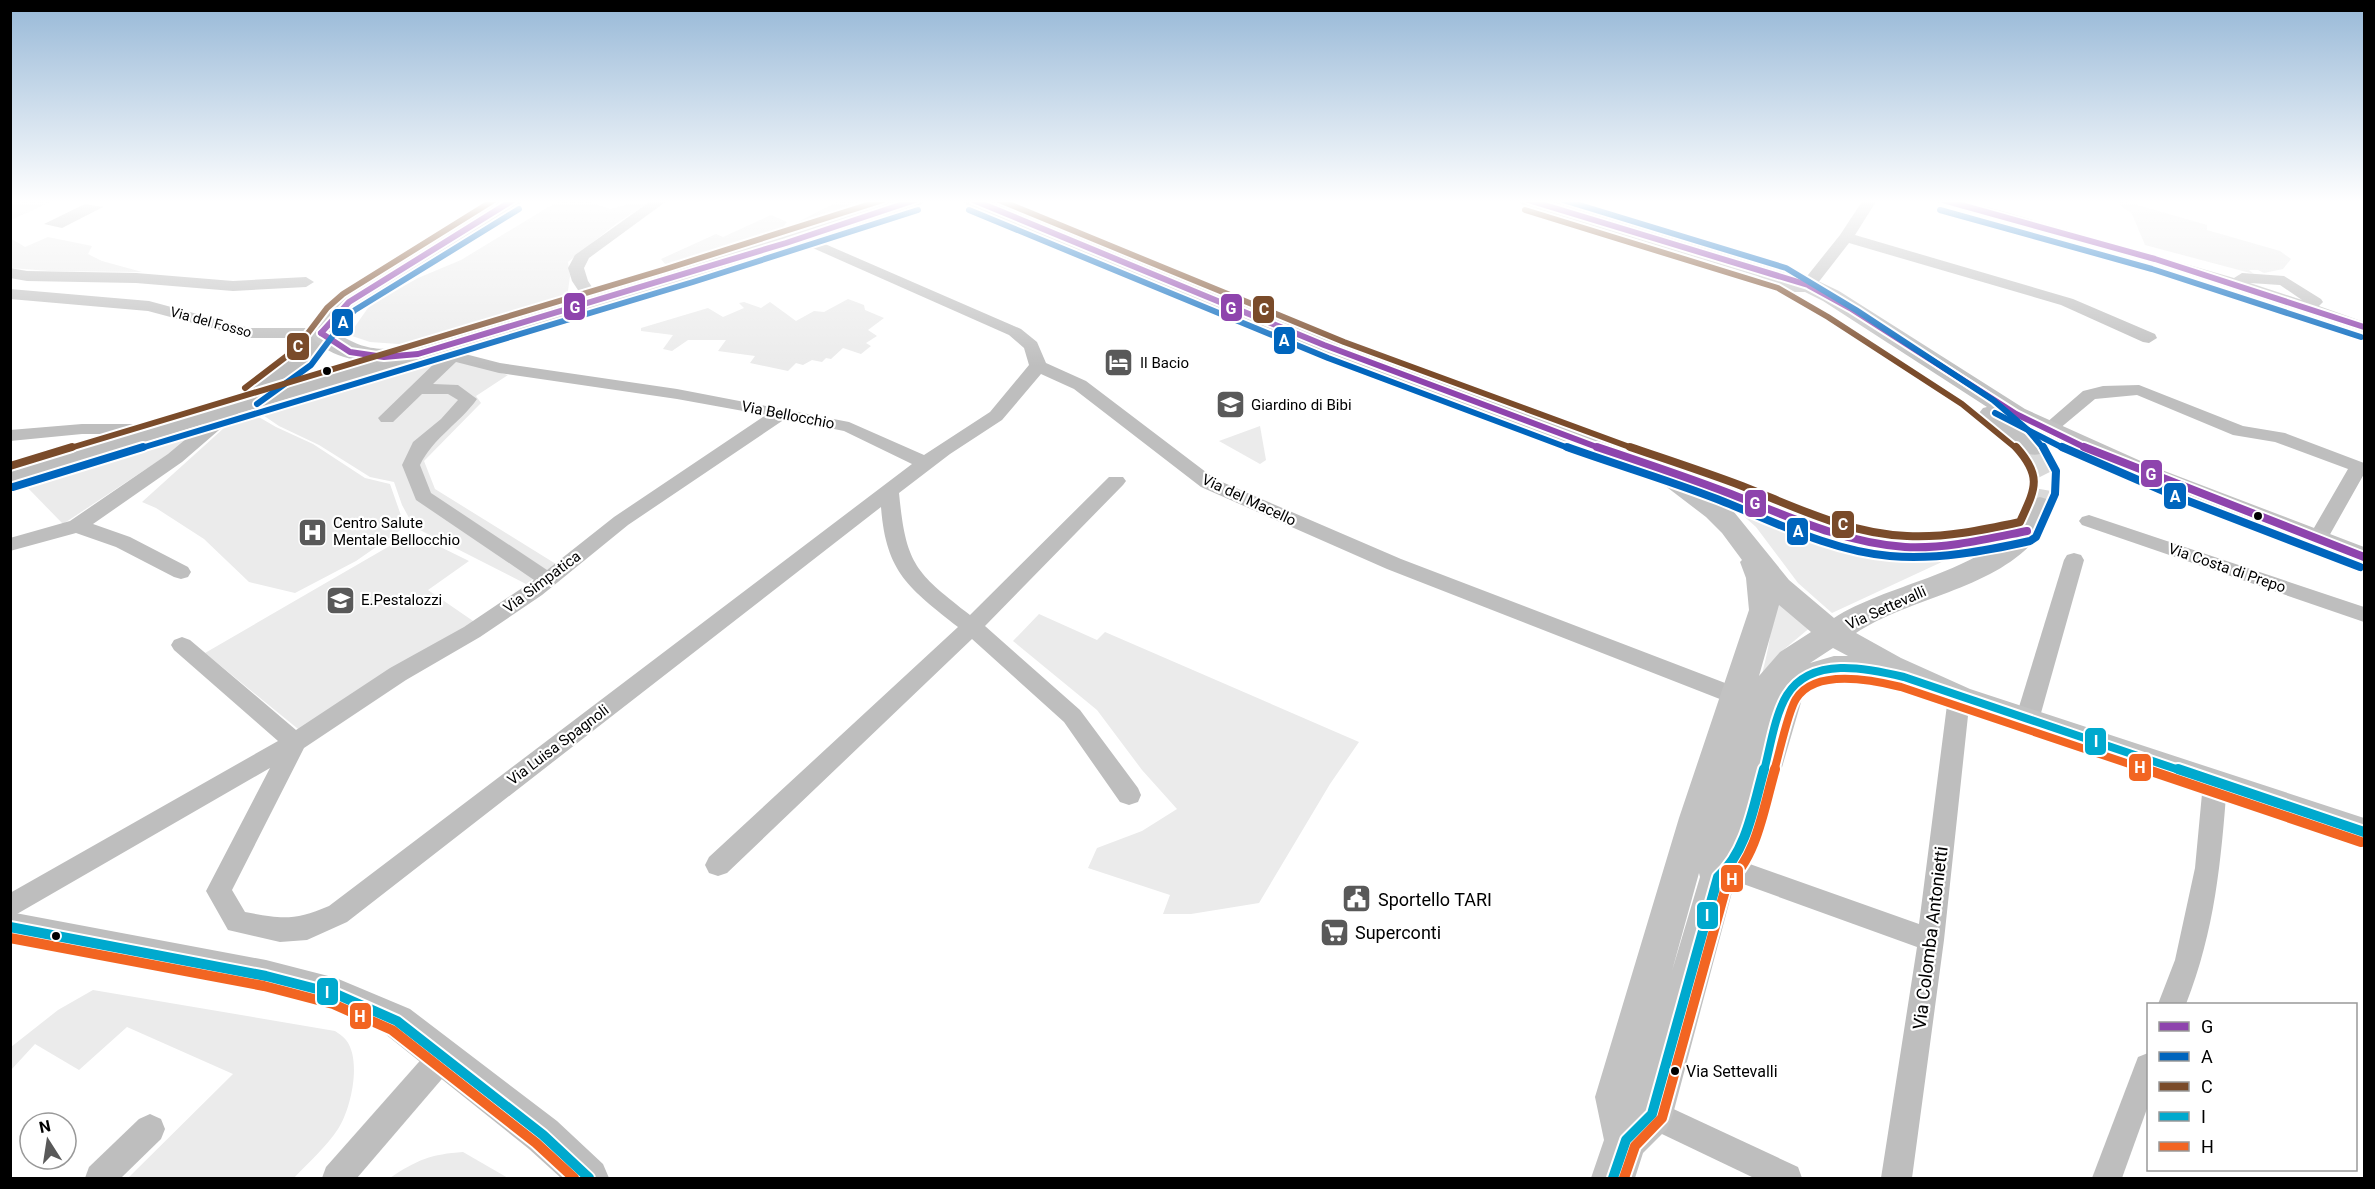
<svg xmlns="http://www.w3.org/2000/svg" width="2375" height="1189" font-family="Roboto,sans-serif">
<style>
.green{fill:#ebebeb}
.water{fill:#bdbdbd}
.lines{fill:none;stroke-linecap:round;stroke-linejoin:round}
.secondary-tunnel{stroke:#d9d9d9;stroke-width:30;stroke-dasharray:30 15;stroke-linecap:butt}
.minor{fill:#bebebe;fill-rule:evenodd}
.tertiary{fill:#bebebe;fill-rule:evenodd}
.secondary{fill:#c2c2c2;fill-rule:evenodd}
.bus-1-far1-casing{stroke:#fff;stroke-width:10}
.bus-1-casing{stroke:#fff;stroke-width:12}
.bus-2-far1-casing{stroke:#fff;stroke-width:10}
.bus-2-casing{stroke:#fff;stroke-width:12}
.bus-3-far1-casing{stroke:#fff;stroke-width:10}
.bus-3-casing{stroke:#fff;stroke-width:12}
.bus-4-far1-casing{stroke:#fff;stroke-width:12}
.bus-4-casing{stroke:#fff;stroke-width:14}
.bus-5-far1-casing{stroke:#fff;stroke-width:12}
.bus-5-casing{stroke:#fff;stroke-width:14}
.bus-1-far1{stroke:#8e44ad;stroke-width:6}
.bus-1{stroke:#8e44ad;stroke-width:8}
.bus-2-far1{stroke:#0065bd;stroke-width:6}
.bus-2{stroke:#0065bd;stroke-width:8}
.bus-3-far1{stroke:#7a4b2a;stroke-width:6}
.bus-3{stroke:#7a4b2a;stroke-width:8}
.bus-4-far1{stroke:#00a9ce;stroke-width:8}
.bus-4{stroke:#00a9ce;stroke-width:10}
.bus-5-far1{stroke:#f26522;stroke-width:8}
.bus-5{stroke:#f26522;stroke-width:10}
.bus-dot{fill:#000;stroke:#fff;stroke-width:2}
.labels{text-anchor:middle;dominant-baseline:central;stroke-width:4.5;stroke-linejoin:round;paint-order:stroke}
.far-street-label{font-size:14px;fill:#000;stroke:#fff}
.poi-label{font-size:15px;fill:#000;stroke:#fff;text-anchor:start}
.street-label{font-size:15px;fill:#000;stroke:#fff}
.near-bus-label{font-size:16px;fill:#000;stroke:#fff;text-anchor:start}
.near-poi-label{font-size:18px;fill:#000;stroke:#fff;text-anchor:start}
.near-street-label{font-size:18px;fill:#000;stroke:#fff}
.line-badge{stroke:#fff;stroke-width:2}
.badge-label{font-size:16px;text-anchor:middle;font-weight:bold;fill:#fff}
</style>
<rect width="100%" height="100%" fill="#fff"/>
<g class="green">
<path d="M10,200H55L11,220Z"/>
<path d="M560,200H584L611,209L631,203H648L617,223L568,262L570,276L567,298L503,324L413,345L370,342L349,335L370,305L418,278L461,260Z"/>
<path d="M841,200H865L861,207L803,229L790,226Z"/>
<path d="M2120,200L2207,225V230L2280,251L2291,259L2283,269L2264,273L2258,270H2249L2254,274L2145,245L2132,214L2120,205Z"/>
<path d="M771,215L787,222L784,226L785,229L666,265L661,259L716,234L723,237Z"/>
<path d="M48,237L92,246L88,254L102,261L142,272L50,271L11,268L10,238L25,247Z"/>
<path d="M848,299L864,305L865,310L884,318L868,330L877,336L866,343L871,346L861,354L843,348L831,359L826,358L822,362L812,360L803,365L796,363L788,371L750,363L755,356L718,351L726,340H688L672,351L663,349L673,335L641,331V328L708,308L723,317L744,308L739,303L744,302L761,308L770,302L796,321L814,311L824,312Z"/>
<path d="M434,353L508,375L476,396L481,403L424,461L435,489L556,564L526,584L414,527L402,505L394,482L370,477L319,445L279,426L251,407Z"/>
<path d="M245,409L276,427L313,444L365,478L390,484L405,527L356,561L295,593L249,582L204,539L156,508L142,502Z"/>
<path d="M1260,426L1266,460L1260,464L1219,441Z"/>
<path d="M194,428L199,434L63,524L26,486Z"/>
<path d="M1710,493L1887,551L1959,554L1832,613L1798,583L1756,527L1738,511Z"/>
<path d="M412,533L469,561L428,590L476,623L303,733L205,653Z"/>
<path d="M1770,589L1812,626L1782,651L1760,682C1768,651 1776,620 1770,589Z"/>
<path d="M1039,614L1097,640L1105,632L1359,742L1330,784L1259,903L1191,914H1163L1170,895L1088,868L1097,848L1142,831L1177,809L1142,770L1097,710L1013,641Z"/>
<path d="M93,990L335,1031C338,1033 343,1036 346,1040C362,1060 351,1110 338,1129C326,1147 308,1163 294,1178H128L233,1074L127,1027L79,1070L35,1044L11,1070V1047L58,1010Z"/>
<path d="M463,1152L508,1178H390C416,1160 432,1154 463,1152Z"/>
</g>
<path class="water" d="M85,204L103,207L62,228L44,224Z"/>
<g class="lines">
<path class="secondary-tunnel" d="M2031,448L2045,476L2040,506"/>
<g class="minor">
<path d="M652,200H668L589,258L584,268L588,281L602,302L600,305H588L572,281L568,268L575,255Z"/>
<path d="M1863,200H1877L1855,235L2073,299L2155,334L2157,338L2149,343L2143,342L2061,305L1849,243L1814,288H1802L1800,285L1840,235Z"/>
<path d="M1936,200H1959L2002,211L2234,278L2242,273L2284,276L2321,299L2323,302L2319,306L2364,322V332L2150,262L1938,203ZM2250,283L2280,285L2302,300Z"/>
<path d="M802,234L1021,329L1037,342L1046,363L1086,381L1215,479L1401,559L1746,691L1749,697L1746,703L1738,705L1730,703L1387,569L1201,487L1074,389L1041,374L1002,420L950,454L899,493C906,565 915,572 970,615L1109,477H1123L1126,481L1123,485L985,626L1080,710L1138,788L1141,795L1138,802L1129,805L1120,802L1064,722L972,639L727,873L718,876L709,873L705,865L709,857L958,627C909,588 886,573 881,507L347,922L307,940L280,942L228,930L206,891L270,768L10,918V893L278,741L174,650L171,645L174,640L182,637L190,640L296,730L390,668L464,627L534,580L416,500L402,465L413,442L441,419L458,400L448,394H422L393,422H381L378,418L440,358L428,355L426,351L428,347L434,346L500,363L677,389L849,422L924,455L990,412L1029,365L1024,348L1009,335L797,241L795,238ZM456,362L499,373L677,399L766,415L614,517L547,570L431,493L420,465C433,438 460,423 477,399L458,385L433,384ZM785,419L844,431L912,464L329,906C294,921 281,919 245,912L232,890L304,748L406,680L480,637L542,595L628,525Z"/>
<path d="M10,268L27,271L136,273L233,281L306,277L314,282L306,287L233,291L136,283L27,281L10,278Z"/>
<path d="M10,289L149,301L249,328H321L329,333L321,338H249L148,311L10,299Z"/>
<path d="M2139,385L2243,426L2285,433L2364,463V474L2324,545L2317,547L2310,545L2307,540L2348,469L2275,442L2233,435L2137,395L2095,399L2053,434H2041L2038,430L2083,391L2103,386Z"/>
<path d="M235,402L241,403L244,407L241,411L182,462L93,524L130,537L188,567L191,572L188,577L181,579L174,577L116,547L76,533L10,551V538L70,521L168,454L229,403Z"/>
<path d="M82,424H166L172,425L175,429L172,433L166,434H82L10,441V430Z"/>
<path d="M2089,515L2364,607V622L2082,525L2079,521L2082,517Z"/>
<path d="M2074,553L2081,555L2084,560L2039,720L2035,726L2027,729L2019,726L2015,720L2064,560L2067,555Z"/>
<path d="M1959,689L1967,691L1970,697L1944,940L1912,1178H1881L1917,947L1721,876L1717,868L1721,860L1730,857L1919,924L1948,697L1951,691Z"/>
<path d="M2215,773L2224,776L2227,783C2221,862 2215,930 2186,1004H2158L2175,960L2195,868L2203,783L2206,776Z"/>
<path d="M443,1042L453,1046L457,1056L453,1066L357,1178H322L326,1167L433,1046Z"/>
<path d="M2148,1053V1106L2122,1178H2092L2138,1057Z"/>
<path d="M1652,1099L1798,1167L1802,1178H1754L1641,1124L1637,1114L1641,1104Z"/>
<path d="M150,1114L161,1119L165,1129L161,1139L121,1178H85L89,1167L139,1119Z"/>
</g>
<g class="tertiary">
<path d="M984,200C1012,199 1029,202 1045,226L1043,230H1029L1015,215L987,204Z"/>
<path d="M321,327L329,328L332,333L312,362L277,388L418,347L426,349L429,354L426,359L243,412L10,484V469L245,397L243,394L246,389L296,352L313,328Z"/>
<path d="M1661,462L1847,527C1906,546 1967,534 2027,523L2036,525L2040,531L2036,537L2027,539L1943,553L1908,554L1878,552L1829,539L1652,474L1649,469L1652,464Z"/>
<path d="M10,912L266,960L336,978L410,1009L557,1121L603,1164L609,1178H561L529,1149L384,1033L331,1009L266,992L10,942Z"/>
</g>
<g class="secondary">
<path d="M499,200H523L520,204L357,307L335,332C367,352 379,350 416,347L778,238L896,200H925L922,204L794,248L418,361C383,364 332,366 309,333L313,328L341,297Z"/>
<path d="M963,200H990L1138,262L1357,350L1671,463L1708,490L1734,512L1789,580L1834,618C1885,585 1973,574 2014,528C2021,520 2024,509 2030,500L2040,497L2050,500L2054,506C2048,517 2044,529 2036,539C1992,590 1911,597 1856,633L1901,658L1970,689L2364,818V846L1948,705L1901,685L1894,687L1864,681L1834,679L1816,684L1802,699L1773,798L1768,808L1756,812L1748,809L1735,856L1736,877L1673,1114L1667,1129L1643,1153L1635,1178H1591L1604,1140L1595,1097L1679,818L1749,610L1746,578L1740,562L1742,560L1722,533L1706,517L1651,475L1339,360L1122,272L966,204ZM1779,605L1811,632L1780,652L1759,676ZM1833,648L1848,656H1834L1810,663ZM1699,873L1700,877L1672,971Z"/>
<path d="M1518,200H1549L1816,280L1839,291L2025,409L2154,467L2364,547V566L2178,496L2024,428L2044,448L2040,454C2017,459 1999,433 1983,418L1979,413L1983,408L1987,407L1823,301L1805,292H1791L1757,276L1521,204Z"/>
</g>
<defs>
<g id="bus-1-far1">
<path d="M973,200L1324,345L1602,449"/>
<path d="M1528,200L1808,285L1850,308L2016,414L2088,449"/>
<path d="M1943,200L2155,259L2364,327"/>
<path d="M321,333L350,352L384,357L418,354L786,243L915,200"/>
<path d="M321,333L349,302L513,200"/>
</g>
<g id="bus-1">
<path d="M1597,447C1642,462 1687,477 1731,494C1787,516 1844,543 1905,547C1946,549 1987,539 2027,531"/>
<path d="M2084,447L2364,557"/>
</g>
<g id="bus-2-far1">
<path d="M1563,200L1786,268L1856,310L1993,400L2028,430L2044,449"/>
<path d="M969,210L1328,358L1571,449"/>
<path d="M1940,210L2152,269L2361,337"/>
<path d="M257,404L311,365L343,322L355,310L519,209"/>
<path d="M1995,413L2065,449"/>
<path d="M138,449L693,282L918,210"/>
</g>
<g id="bus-2">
<path d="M1567,447C1617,465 1668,480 1717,499C1773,521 1830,551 1890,556C1937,560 1985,551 2030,541L2036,537L2055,494L2056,471L2043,447"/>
<path d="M2062,447L2175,496L2360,567"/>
<path d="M13,487L143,447"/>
</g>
<g id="bus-3-far1">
<path d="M999,200L1344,342L1635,449"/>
<path d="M1525,210L1778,288L1828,317L1962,404L2017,449"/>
<path d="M245,388L296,349L327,308L343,294L494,200"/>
<path d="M67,449L666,269L883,200"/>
</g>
<g id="bus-3">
<path d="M1630,447C1668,460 1705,472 1742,486C1795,507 1849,534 1907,536C1945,538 1983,530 2020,522C2035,489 2043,477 2016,447"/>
<path d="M10,466L72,447"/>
</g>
<path id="bus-4-far1" d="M1764,771C1770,748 1775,714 1787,695C1811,656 1867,668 1904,677L2182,771"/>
<g id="bus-4">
<path d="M2178,769L2364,832"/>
<path d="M10,927L266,976L336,994L397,1021L543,1135L589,1178"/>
<path d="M1613,1178L1626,1140L1652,1114L1718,877C1747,852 1754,804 1764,769"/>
</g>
<path id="bus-5-far1" d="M1774,771C1779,755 1788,711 1796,699C1815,668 1873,680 1901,687L2150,771"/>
<g id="bus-5">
<path d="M2145,769L2361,842"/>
<path d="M10,938L264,986L333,1004L392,1030L536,1143L574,1178"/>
<path d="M1624,1178L1635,1146L1662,1118L1727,883C1757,858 1764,806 1775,769"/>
</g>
</defs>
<use href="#bus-1-far1" class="bus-1-far1-casing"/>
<use href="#bus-1" class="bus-1-casing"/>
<use href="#bus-2-far1" class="bus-2-far1-casing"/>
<use href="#bus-2" class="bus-2-casing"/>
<use href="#bus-3-far1" class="bus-3-far1-casing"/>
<use href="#bus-3" class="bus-3-casing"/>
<use href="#bus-4-far1" class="bus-4-far1-casing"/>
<use href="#bus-4" class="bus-4-casing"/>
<use href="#bus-5-far1" class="bus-5-far1-casing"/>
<use href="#bus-5" class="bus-5-casing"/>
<use href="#bus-1-far1" class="bus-1-far1"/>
<use href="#bus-1" class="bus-1"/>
<use href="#bus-2-far1" class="bus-2-far1"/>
<use href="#bus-2" class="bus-2"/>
<use href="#bus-3-far1" class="bus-3-far1"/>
<use href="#bus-3" class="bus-3"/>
<use href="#bus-4-far1" class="bus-4-far1"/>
<use href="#bus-4" class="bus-4"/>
<use href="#bus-5-far1" class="bus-5-far1"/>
<use href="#bus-5" class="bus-5"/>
</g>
<linearGradient id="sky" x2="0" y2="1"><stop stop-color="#97b8d7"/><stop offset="0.55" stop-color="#fff"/><stop offset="1" stop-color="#fff" stop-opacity="0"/></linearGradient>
<rect width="2375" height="366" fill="url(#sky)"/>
<defs>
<symbol id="hotel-square" viewBox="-11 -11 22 22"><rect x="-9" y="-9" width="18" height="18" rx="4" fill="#595959" stroke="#fff"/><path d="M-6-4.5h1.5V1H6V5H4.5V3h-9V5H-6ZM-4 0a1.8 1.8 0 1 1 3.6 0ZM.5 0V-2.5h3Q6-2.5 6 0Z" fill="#fff"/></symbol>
<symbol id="school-square" viewBox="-11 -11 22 22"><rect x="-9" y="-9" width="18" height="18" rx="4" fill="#595959" stroke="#fff"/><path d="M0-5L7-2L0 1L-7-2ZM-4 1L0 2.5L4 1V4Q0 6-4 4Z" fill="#fff"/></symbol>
<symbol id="hospital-square" viewBox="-11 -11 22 22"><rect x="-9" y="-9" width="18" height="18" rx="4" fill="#595959" stroke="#fff"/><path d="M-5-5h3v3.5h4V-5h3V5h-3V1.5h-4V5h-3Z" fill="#fff"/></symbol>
<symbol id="civic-square" viewBox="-11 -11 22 22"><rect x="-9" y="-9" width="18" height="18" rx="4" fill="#595959" stroke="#fff"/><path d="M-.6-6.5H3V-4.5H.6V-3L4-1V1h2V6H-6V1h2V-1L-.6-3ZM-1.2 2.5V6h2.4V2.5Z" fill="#fff"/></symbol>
<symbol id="supermarket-square" viewBox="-11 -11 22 22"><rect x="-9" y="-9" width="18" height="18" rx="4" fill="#595959" stroke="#fff"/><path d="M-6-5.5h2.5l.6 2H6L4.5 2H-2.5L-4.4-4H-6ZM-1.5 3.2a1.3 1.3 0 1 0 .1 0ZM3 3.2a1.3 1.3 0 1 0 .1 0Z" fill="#fff"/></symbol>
</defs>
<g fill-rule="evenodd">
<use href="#hotel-square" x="1102" y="346" width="33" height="33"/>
<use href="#school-square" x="1214" y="388" width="33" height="33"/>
<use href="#hospital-square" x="296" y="516" width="33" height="33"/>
<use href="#school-square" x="324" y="584" width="33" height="33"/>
<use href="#civic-square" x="1340" y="882" width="33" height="33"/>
<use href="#supermarket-square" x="1318" y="916" width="33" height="33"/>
</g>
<g class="bus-dot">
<circle cx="327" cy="371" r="5"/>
<circle cx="2258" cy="516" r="5"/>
<circle cx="56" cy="936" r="5"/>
<circle cx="1675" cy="1071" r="5"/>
</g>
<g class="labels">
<g class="far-street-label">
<text transform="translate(211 322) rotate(15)">Via del Fosso</text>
</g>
<g class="poi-label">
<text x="1140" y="363">Il Bacio</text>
<text x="1251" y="405">Giardino di Bibi</text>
<text x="333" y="523">Centro Salute<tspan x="333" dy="17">Mentale Bellocchio</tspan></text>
<text x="361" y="600">E.Pestalozzi</text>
</g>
<g class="street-label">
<text transform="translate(788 415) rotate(11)">Via Bellocchio</text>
<text transform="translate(1249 500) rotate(25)">Via del Macello</text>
<text transform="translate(2227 568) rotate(19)">Via Costa di Prepo</text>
<text transform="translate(542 582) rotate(-37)">Via Simpatica</text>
<text transform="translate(1886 608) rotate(-24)">Via Settevalli</text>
<text transform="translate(558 745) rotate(-37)">Via Luisa Spagnoli</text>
</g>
<g class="near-bus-label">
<text x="1686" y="1071">Via Settevalli</text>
</g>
<g class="near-poi-label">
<text x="1378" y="899">Sportello TARI</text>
<text x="1355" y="932">Superconti</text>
</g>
<g class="near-street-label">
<text transform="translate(1930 938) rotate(-83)">Via Colomba Antonietti</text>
</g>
</g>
<g class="line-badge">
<rect x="563" y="292" width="23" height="29" rx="6" fill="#8e44ad"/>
<rect x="1220" y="293" width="23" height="29" rx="6" fill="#8e44ad"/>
<rect x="1252" y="295" width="23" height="29" rx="6" fill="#7a4b2a"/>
<rect x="331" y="308" width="23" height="29" rx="6" fill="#0065bd"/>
<rect x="1273" y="326" width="23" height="29" rx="6" fill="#0065bd"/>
<rect x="286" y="332" width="24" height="29" rx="6" fill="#7a4b2a"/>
<rect x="2140" y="459" width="23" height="29" rx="6" fill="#8e44ad"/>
<rect x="2163" y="482" width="24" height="28" rx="6" fill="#0065bd"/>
<rect x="1744" y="489" width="23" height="29" rx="6" fill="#8e44ad"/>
<rect x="1831" y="510" width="24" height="29" rx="6" fill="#7a4b2a"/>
<rect x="1786" y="517" width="23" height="29" rx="6" fill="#0065bd"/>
<rect x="2084" y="727" width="23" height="29" rx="6" fill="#00a9ce"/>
<rect x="2128" y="753" width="24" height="29" rx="6" fill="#f26522"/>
<rect x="1720" y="864" width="24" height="29" rx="6" fill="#f26522"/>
<rect x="1696" y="901" width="23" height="29" rx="6" fill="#00a9ce"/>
<rect x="316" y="977" width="23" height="29" rx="6" fill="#00a9ce"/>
<rect x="349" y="1002" width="23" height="28" rx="6" fill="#f26522"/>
</g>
<g class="badge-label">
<text x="575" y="313">G</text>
<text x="1231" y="314">G</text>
<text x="1264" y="315">C</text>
<text x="343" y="328">A</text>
<text x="1284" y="346">A</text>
<text x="298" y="352">C</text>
<text x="2151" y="480">G</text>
<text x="2175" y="502">A</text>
<text x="1755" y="509">G</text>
<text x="1843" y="530">C</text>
<text x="1798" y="537">A</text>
<text x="2096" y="747">I</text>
<text x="2140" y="773">H</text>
<text x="1732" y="885">H</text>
<text x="1707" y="921">I</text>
<text x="327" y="998">I</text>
<text x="360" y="1022">H</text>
</g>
<rect width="2375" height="1189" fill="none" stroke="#000000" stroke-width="24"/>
<rect x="2147" y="1003" width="210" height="168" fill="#ffffff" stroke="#999999" stroke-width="1.5"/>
<rect x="2159" y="1022" width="30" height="9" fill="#8e44ad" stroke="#999999" stroke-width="1.5"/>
<text x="2201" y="1033" font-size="18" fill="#000000">G</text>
<rect x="2159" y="1052" width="30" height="9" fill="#0065bd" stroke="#999999" stroke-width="1.5"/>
<text x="2201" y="1063" font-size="18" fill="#000000">A</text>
<rect x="2159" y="1082" width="30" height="9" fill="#7a4b2a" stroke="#999999" stroke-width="1.5"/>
<text x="2201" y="1093" font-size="18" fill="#000000">C</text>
<rect x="2159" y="1112" width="30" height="9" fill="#00a9ce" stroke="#999999" stroke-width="1.5"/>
<text x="2201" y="1123" font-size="18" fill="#000000">I</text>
<rect x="2159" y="1142" width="30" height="9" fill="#f26522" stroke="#999999" stroke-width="1.5"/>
<text x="2201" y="1153" font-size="18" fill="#000000">H</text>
<g transform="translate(48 1141) rotate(348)"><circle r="28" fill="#ffffff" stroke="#999999" stroke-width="1.5"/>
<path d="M0-4.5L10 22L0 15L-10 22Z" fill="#595959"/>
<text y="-9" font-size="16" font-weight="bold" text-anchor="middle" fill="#000000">N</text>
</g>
</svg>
